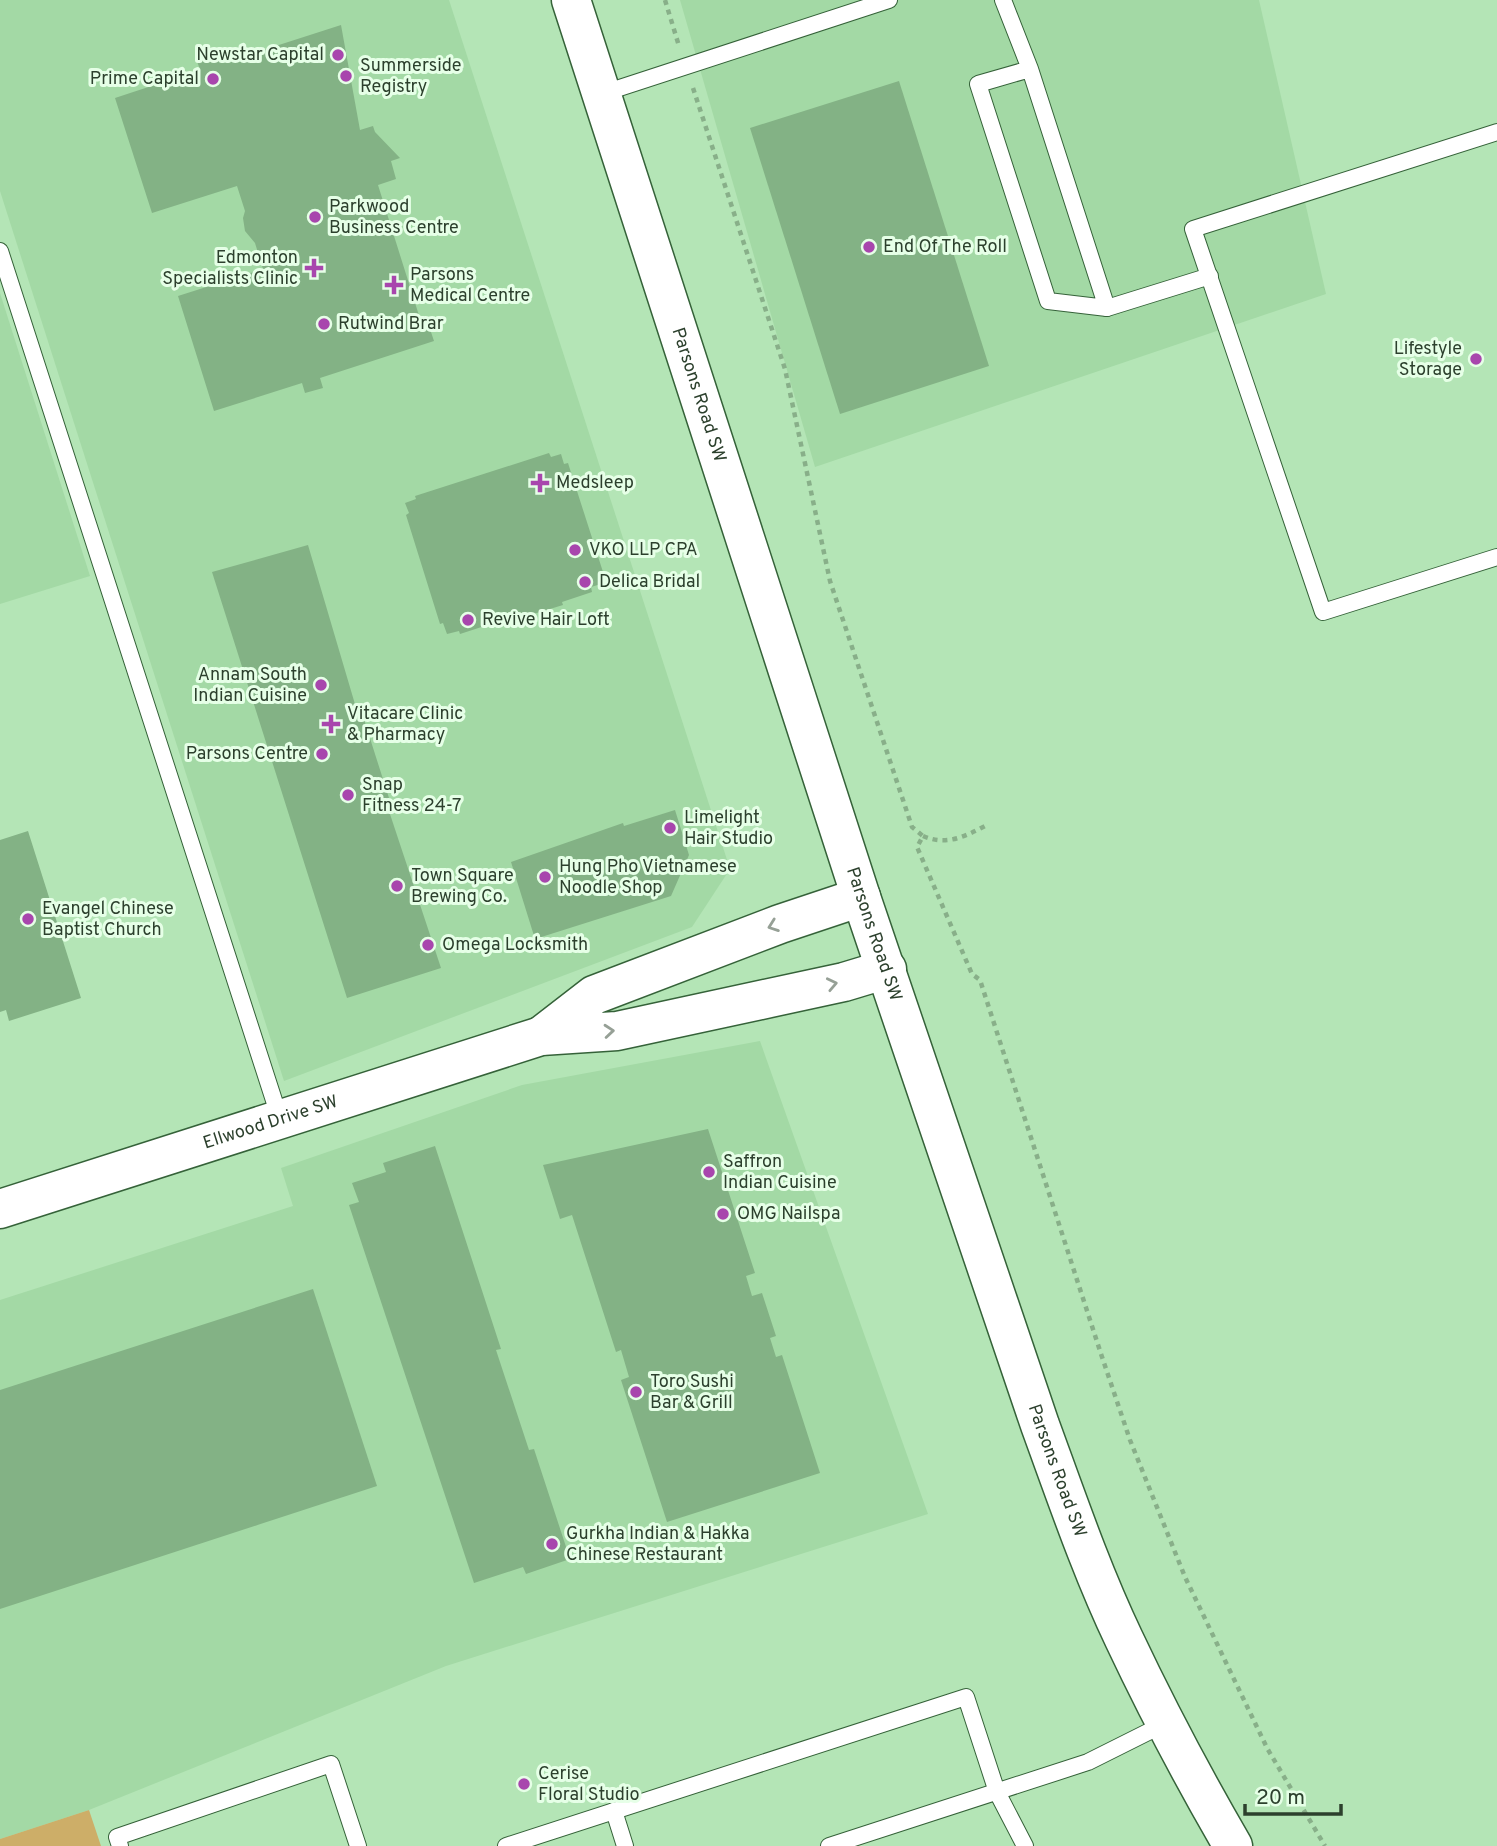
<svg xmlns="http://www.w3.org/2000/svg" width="1497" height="1846" font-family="Overpass,sans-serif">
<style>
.built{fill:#a3d9a5}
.green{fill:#cdae68}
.building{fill:#83b285}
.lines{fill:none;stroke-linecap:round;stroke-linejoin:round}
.service-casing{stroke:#356239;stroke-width:18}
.tertiary-casing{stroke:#356239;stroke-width:41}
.secondary-casing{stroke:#356239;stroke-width:41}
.path{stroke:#88af89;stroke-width:4.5;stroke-dasharray:5 5;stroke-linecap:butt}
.service{stroke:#fff;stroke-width:16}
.tertiary{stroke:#fff;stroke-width:38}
.secondary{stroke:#fff;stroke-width:38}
.oneway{stroke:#96a096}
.poi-dot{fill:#a846ad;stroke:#e6ffe7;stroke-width:2.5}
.labels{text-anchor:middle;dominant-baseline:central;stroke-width:6;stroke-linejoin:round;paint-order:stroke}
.poi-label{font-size:18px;fill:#2c402d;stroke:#e6ffe7;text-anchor:start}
.street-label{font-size:18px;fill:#2c402d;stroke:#e6ffe7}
</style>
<rect width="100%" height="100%" fill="#b4e5b6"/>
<g class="built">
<path d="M0,0H449L730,869L692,927L284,1081L0,191Z"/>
<path d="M680,0H1259L1326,294L815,467Z"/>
<path d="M0,293L90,576L0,604Z"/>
<path d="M760,1041L928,1514L446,1666L89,1810L0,1839V1300L293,1206L281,1168L522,1085Z"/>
</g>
<path class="green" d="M89,1810L101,1846H0V1839Z"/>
<g class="building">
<path d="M341,25L360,130L373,126L375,132L400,158L391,161L396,179L378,185L422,325L428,323L434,341L320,378L323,388L305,393L302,383L214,411L178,296L263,269L255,243L245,231L243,218L245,211L237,186L152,213L115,98L200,70L197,61L220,54L223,63Z"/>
<path d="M899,81L989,366L840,414L750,128Z"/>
<path d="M549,453L551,457L561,454L564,464L568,463L603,572L598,573L601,584L591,587L592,592L562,602L563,605L501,624L500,621L460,634L459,631L447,634L443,623L440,624L406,515L409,513L405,503L416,499L415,496Z"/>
<path d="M308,545L357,711L361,710L389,798L385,799L441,968L347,998L212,572Z"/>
<path d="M675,810L689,855L671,896L535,939L511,862L623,823L624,826Z"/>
<path d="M28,831L81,998L9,1021L6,1010L0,1012V840Z"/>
<path d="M708,1129L755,1273L746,1276L752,1296L762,1293L776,1336L770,1338L776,1357L782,1355L820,1473L667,1522L621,1380L629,1377L621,1350L616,1352L572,1215L560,1219L543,1165Z"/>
<path d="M435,1146L501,1349L496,1350L529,1450L534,1449L570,1559L526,1574L523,1567L474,1583L349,1205L359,1202L352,1183L386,1172L383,1163Z"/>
<path d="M313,1289L377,1486L0,1609V1390Z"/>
</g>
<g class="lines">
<defs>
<g id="service">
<path d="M1003,0L1030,69L1107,308L1048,301L978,84L1030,69"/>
<path d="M601,94L889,0"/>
<path d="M1497,132L1193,229L1323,612L1497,557"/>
<path d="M0,251L280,1119"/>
<path d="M1107,308L1210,276"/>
<path d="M614,1811L625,1846"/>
<path d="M120,1846L117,1837L331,1764L358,1846"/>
<path d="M506,1846L966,1697L997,1792L1025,1846"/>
<path d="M829,1846L1088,1762L1166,1723"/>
</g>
<g id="tertiary">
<path d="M541,1036L594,995L780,924L861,897"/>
<path id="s1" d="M0,1209L541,1036L617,1031L844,982L887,969"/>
</g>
<g id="secondary">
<path id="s2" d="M571,0L861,897L1040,1425C1066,1496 1091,1570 1124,1639C1157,1709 1194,1779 1233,1846"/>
</g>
</defs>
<use href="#service" class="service-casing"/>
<use href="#tertiary" class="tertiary-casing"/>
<use href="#secondary" class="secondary-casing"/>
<g class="path">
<path d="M665,0L679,46"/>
<path d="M693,88L785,369L830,581L912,827L923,836L917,847L972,974L980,980L1101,1354L1130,1440L1185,1577L1267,1748L1325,1846"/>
<path d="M923,836C946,846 964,837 985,826"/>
</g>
<use href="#service" class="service"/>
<use href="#tertiary" class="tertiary"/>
<use href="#secondary" class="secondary"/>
</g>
<defs><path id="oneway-chevron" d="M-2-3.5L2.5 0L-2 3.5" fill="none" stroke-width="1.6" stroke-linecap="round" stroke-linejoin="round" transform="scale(1.75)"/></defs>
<g class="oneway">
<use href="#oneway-chevron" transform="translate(773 926) rotate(160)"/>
<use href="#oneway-chevron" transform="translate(832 984) rotate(-12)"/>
<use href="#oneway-chevron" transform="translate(609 1031) rotate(-5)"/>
</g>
<g class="poi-dot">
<circle cx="338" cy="55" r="7"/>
<circle cx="346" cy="76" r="7"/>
<circle cx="213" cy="79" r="7"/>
<circle cx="315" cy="217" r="7"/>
<circle cx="869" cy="247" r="7"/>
<path d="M310.5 257.5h7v7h7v7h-7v7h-7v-7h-7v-7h7z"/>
<path d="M390.5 274.5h7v7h7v7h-7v7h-7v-7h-7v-7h7z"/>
<circle cx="324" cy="324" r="7"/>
<circle cx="1476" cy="359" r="7"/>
<path d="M536.5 472.5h7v7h7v7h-7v7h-7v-7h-7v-7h7z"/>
<circle cx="575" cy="550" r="7"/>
<circle cx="585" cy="582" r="7"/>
<circle cx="468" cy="620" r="7"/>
<circle cx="321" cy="685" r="7"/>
<path d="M327.5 713.5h7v7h7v7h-7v7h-7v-7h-7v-7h7z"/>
<circle cx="322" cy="754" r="7"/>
<circle cx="348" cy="795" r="7"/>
<circle cx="670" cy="828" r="7"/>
<circle cx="545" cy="877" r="7"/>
<circle cx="397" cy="886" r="7"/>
<circle cx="28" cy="919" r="7"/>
<circle cx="428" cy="945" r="7"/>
<circle cx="709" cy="1172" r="7"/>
<circle cx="723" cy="1214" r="7"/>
<circle cx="636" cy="1392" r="7"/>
<circle cx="552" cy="1544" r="7"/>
<circle cx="524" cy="1784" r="7"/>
</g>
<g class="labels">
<g class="poi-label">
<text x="324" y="55" text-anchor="end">Newstar Capital</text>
<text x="360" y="66">Summerside<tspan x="360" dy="21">Registry</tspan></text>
<text x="199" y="79" text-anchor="end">Prime Capital</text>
<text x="329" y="207">Parkwood<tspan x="329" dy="21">Business Centre</tspan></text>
<text x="883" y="247">End Of The Roll</text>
<text x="298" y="258" text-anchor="end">Edmonton<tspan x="298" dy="21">Specialists Clinic</tspan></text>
<text x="410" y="275">Parsons<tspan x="410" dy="21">Medical Centre</tspan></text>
<text x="338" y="324">Rutwind Brar</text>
<text x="1462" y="349" text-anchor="end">Lifestyle<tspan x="1462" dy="21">Storage</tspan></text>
<text x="556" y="483">Medsleep</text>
<text x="589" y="550">VKO LLP CPA</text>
<text x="599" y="582">Delica Bridal</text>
<text x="482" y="620">Revive Hair Loft</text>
<text x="307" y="675" text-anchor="end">Annam South<tspan x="307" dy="21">Indian Cuisine</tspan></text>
<text x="347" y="714">Vitacare Clinic<tspan x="347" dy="21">&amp; Pharmacy</tspan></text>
<text x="308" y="754" text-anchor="end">Parsons Centre</text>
<text x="362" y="785">Snap<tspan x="362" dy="21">Fitness 24-7</tspan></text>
<text x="684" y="818">Limelight<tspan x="684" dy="21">Hair Studio</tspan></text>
<text x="559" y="867">Hung Pho Vietnamese<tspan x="559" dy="21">Noodle Shop</tspan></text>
<text x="411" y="876">Town Square<tspan x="411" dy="21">Brewing Co.</tspan></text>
<text x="42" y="909">Evangel Chinese<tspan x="42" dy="21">Baptist Church</tspan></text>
<text x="442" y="945">Omega Locksmith</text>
<text x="723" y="1162">Saffron<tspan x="723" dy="21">Indian Cuisine</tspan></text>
<text x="737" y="1214">OMG Nailspa</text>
<text x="650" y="1382">Toro Sushi<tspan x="650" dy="21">Bar &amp; Grill</tspan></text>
<text x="566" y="1534">Gurkha Indian &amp; Hakka<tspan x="566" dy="21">Chinese Restaurant</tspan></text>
<text x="538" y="1774">Cerise<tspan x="538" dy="21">Floral Studio</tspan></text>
</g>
<g class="street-label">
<text stroke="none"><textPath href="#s2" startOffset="415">Parsons Road SW</textPath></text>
<text stroke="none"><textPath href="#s2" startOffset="982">Parsons Road SW</textPath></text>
<text stroke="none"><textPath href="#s1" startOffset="284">Ellwood Drive SW</textPath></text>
<text stroke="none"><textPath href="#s2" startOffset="1549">Parsons Road SW</textPath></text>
</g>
</g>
<path d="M1245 1804v10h96v-10" fill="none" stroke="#2c402d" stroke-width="3.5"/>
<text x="1256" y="1804" font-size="21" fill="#2c402d" stroke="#e6ffe7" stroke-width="5" paint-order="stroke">20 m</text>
</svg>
